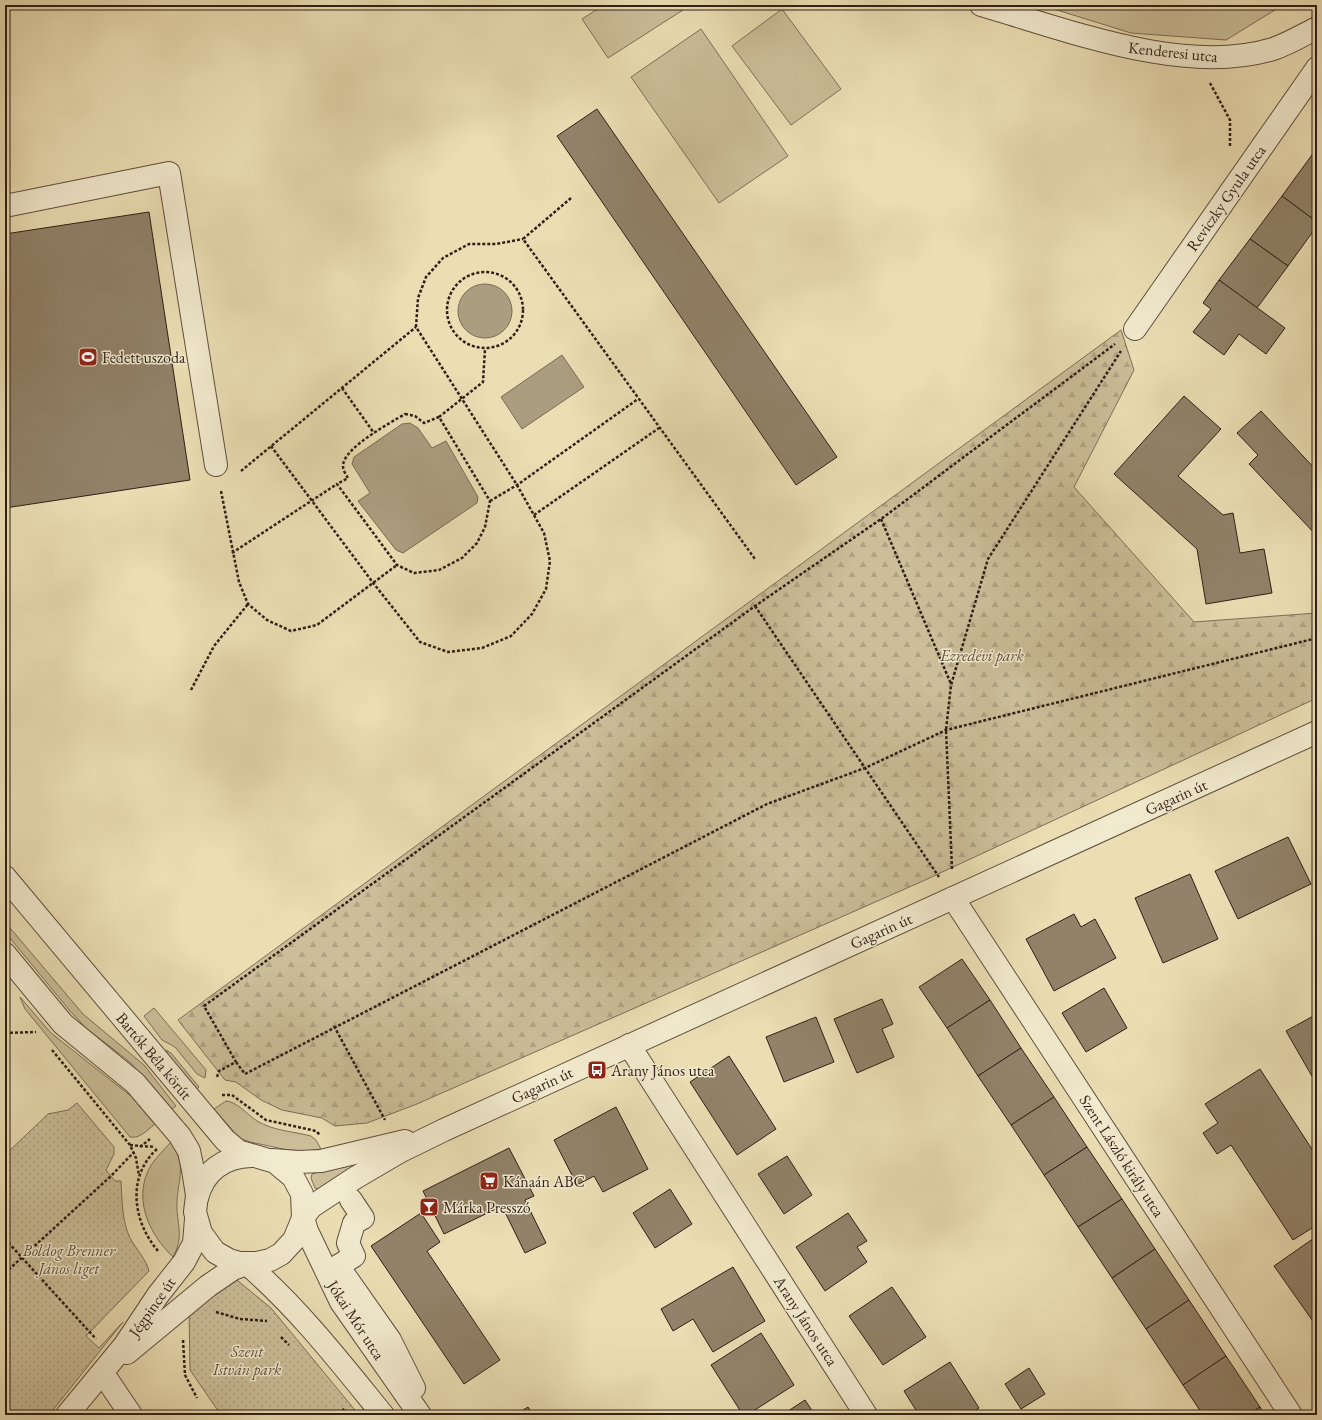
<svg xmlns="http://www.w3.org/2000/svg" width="1322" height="1420" font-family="'EB Garamond',serif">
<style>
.grass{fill:#cbbe99;stroke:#7e6e59}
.forest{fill:url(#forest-firs);stroke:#7e6e59}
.park{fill:url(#park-dots);stroke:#7e6e59}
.water{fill:#ab9d7f;stroke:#7a6b56}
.building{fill:#918269;stroke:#301f19}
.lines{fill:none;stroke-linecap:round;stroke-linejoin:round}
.minor-casing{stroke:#5f4f40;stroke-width:24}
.path{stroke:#301f19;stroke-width:2.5;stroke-dasharray:3 2;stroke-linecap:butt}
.minor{stroke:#f2eace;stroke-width:22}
.labels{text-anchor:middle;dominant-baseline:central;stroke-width:3;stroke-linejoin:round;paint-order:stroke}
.street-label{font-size:16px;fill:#301f19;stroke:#f2eace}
.poi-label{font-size:16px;fill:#301f19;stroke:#f2eace;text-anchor:start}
.park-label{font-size:16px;font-style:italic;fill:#5e4f3f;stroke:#f2eace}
</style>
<defs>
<pattern id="forest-firs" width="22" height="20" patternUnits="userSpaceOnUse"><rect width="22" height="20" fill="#cbbe99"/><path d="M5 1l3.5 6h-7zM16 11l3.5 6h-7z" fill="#afa383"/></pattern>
<pattern id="park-dots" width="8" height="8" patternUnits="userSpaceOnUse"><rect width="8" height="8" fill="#cbbe99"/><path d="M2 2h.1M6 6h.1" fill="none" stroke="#afa383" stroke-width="1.8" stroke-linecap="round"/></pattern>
</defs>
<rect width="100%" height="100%" fill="#ebdeb3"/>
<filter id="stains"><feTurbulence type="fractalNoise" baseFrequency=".005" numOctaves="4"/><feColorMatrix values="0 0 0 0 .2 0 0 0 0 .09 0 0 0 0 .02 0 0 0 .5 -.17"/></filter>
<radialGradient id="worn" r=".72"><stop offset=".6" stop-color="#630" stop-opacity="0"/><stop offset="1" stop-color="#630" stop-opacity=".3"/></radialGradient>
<g class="grass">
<path d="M604,5H679L683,10L608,58L582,19Z"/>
<path d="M1041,5H1283L1226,40L1131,33Z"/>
<path d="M782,9L841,89L791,125L732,46Z"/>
<path d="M701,29L788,156L719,203L631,77Z"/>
<path d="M5,922L83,1014L144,1065L176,1106L171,1110L131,1063L86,1028L70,1011L5,932Z"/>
<path d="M20,997L51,1033L132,1097L155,1124C147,1130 140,1139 130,1137L25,1009Z"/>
<path d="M154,1008L206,1070L205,1078L197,1074L175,1047L162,1040L144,1016Z"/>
<path d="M166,1050L171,1053L199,1087L197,1089L172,1061Z"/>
<path d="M226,1101C236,1101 248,1115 257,1121C274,1131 292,1131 311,1136L316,1140L321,1149L306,1151L288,1150L250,1142L242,1139L235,1133L214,1109Z"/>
<path d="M171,1142C187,1166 178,1178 177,1202C176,1224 185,1235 173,1257C150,1235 134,1202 148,1171C153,1160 163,1151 171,1142Z"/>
<path d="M366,1159L354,1168L318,1189L315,1188L311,1178L312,1174Z"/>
</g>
<path class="forest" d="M1121,330L1134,370L1074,487L1194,622L1317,613V698L923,881L417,1104L367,1123L335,1126L322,1118L282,1110L261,1100L236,1082L225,1080L178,1020Z"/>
<g class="park">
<path d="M77,1103L114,1147V1154L106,1170L115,1181H121C122,1200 122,1221 130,1238C136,1249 146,1259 149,1271L86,1336L99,1348L123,1322L49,1415H5V1155L48,1114L68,1110Z"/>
<path d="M232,1276L271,1308L359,1415H221L190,1370L189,1307Z"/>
</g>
<g class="water">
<circle cx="485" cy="311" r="27"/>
<path d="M562,355L584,387L522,429L501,397Z"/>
<path d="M410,423L418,428L432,448L446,441L478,497L477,503L403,553L396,550L358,501L370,493L352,464L354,457L402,424Z"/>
</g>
<g class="building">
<path d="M597,109L837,457L796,485L557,136Z"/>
<path d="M1317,148V222L1282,196Z"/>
<path d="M1282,196L1317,222V226L1288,266L1250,239Z"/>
<path d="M149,212L190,480L5,508V234Z"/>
<path d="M1250,239L1288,266L1257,308L1219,280Z"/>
<path d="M1219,280L1285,328L1266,354L1239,334L1224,355L1193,332L1211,309L1203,303Z"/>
<path d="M1184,396L1221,429L1178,476L1223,515L1233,513L1240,553L1264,549L1272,593L1206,604L1197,549L1114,474Z"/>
<path d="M1261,411L1317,471V536L1249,464L1258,455L1237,433Z"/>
<path d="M1288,837L1311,884L1238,919L1215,871Z"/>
<path d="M1190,874L1218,939L1163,963L1135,898Z"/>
<path d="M1074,914L1081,927L1095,919L1116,958L1054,991L1026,939Z"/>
<path d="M962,959L990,1000L947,1028L919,987Z"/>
<path d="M1104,988L1127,1028L1086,1052L1062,1013Z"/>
<path d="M882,999L893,1024L882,1029L894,1057L857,1073L834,1019Z"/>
<path d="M990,1000L1021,1048L978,1076L947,1028Z"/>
<path d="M1317,1014V1085L1286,1031Z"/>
<path d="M816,1017L834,1062L784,1082L766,1037Z"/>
<path d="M1021,1048L1054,1097L1011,1125L978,1076Z"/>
<path d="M729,1056L776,1129L737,1155L690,1082Z"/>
<path d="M1260,1069L1317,1157V1225L1293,1240L1231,1145L1217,1154L1203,1133L1218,1123L1205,1104Z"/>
<path d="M1054,1097L1087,1147L1044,1175L1011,1125Z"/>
<path d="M616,1107L648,1169L603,1192L594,1176L577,1185L554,1140Z"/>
<path d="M1087,1147L1122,1199L1078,1227L1044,1175Z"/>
<path d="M509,1148L534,1196L525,1200L546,1243L525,1253L502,1206L444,1234L423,1191Z"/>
<path d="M787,1156L812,1195L784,1214L758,1174Z"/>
<path d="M670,1189L692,1224L655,1248L633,1213Z"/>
<path d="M1122,1199L1155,1249L1112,1278L1078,1227Z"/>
<path d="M421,1213L440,1242L427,1251L500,1360L464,1384L371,1246Z"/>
<path d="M848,1213L867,1241L857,1247L867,1262L825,1291L796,1247Z"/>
<path d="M1317,1236V1327L1274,1266Z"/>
<path d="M1155,1249L1189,1300L1146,1329L1112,1278Z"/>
<path d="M733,1267L765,1321L713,1352L693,1319L673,1331L661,1309Z"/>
<path d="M892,1287L926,1337L883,1365L849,1316Z"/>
<path d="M1189,1300L1226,1356L1183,1385L1146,1329Z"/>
<path d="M761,1333L794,1385L747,1415H743L711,1365Z"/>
<path d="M1226,1356L1260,1407L1248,1415H1203L1183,1385Z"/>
<path d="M950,1362L979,1408L968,1415H919L904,1391Z"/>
<path d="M1029,1368L1045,1394L1021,1409L1005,1384Z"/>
<path d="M805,1400L815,1415H782Z"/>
<path d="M528,1407L533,1415H515Z"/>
<path d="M1260,1407L1265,1415H1248Z"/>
</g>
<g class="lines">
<defs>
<g id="minor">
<path d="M981,5C1068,30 1184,76 1273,49C1288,44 1303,35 1317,28"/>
<path d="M5,206L169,173L216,465"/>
<path d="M1135,329L1317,68"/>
<path d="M5,877L225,1140L238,1151L275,1162L293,1177L302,1194L303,1218L307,1231L341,1302L420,1415"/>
<path d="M953,898L1291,1415"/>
<path d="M5,954L63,1024L135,1083L180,1136L189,1151L193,1170L197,1195L195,1212L201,1233L215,1252L229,1260L240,1263H256L270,1260L281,1254L294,1240L303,1218L311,1207L355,1178L401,1151L444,1130L1317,732"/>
<path d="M629,1045L866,1415"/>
<path d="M272,1160L298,1162L321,1161L405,1141"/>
<path d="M197,1198C204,1171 224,1157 251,1156"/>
<path d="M351,1200L363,1218L354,1223L348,1243L354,1256L338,1266L390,1340L414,1388"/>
<path d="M247,1264C299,1309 340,1362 383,1415"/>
<path d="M127,1353L208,1286L233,1269L247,1264"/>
<path d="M104,1375L131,1415"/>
<path d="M67,1415L124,1346L158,1295L184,1262L194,1243L196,1219"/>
</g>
</defs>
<use href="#minor" class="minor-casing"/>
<g class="path">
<path d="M1210,83L1230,120V147"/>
<path d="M571,198L523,239L755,559"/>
<circle cx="485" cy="310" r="38"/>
<path d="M342,388L374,433"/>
<path d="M405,414L415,416L424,423L439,417L490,501L485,527L477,543L462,558L439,570L414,573L397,565L337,484L348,478C346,475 343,470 343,466C343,448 390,423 405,414Z"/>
<path d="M439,417L483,382L485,349"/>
<path d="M271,446L374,584L420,642L448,652L482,648L511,636L532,614L546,589L550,561L544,533L517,485L416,327L418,298L426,277L443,258L469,244H496L523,239"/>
<path d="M241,471L416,327"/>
<path d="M221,491L239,582L248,604L267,620L291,631L317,625L397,565"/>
<path d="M490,501L517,485L638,399"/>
<path d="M534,515L659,428"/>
<path d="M881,519L951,684"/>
<path d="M232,553L337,484"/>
<path d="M755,606L939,877"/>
<path d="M191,690L214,646L248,604"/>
<path d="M952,869L946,730L951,685L988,559L1121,351"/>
<path d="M334,1026L385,1120"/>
<path d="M5,1033L36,1032"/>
<path d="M52,1050L130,1145L136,1158L139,1176"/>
<path d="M236,1062L245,1074L767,804L865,768L946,730L1317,638"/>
<path d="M217,1077L219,1071L236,1062L204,1006L755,606L881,519L1115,344"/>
<path d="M222,1095H232"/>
<path d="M232,1095L266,1120L316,1131L320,1135"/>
<path d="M130,1145L155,1147"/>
<path d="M140,1147L150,1139"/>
<path d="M157,1149C126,1177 133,1223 159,1252"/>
<path d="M5,1239L96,1339"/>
<path d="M5,1273L111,1176L134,1152"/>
<path d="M216,1312L240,1319L267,1321"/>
<path d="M281,1337L289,1345"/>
<path d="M183,1340L185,1375L197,1398"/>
<path d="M339,1415L345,1408"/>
</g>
<use href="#minor" class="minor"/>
</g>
<defs>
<symbol id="stadium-square" viewBox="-11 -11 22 22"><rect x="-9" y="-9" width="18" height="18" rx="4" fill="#8f2418" stroke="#f2eace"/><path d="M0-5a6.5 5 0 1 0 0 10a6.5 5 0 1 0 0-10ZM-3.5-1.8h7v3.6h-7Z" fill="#fff"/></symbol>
<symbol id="bus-square" viewBox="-11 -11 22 22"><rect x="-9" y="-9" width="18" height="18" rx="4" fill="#8f2418" stroke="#f2eace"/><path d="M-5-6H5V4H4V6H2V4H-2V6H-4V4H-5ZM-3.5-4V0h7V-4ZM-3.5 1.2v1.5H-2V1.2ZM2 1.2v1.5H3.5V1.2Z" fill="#fff"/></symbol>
<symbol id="supermarket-square" viewBox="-11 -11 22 22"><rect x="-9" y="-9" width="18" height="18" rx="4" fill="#8f2418" stroke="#f2eace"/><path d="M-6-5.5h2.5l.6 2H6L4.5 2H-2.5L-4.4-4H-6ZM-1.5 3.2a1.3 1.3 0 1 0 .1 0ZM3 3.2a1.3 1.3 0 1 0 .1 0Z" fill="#fff"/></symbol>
<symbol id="bar-square" viewBox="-11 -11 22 22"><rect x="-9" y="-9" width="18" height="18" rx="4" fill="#8f2418" stroke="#f2eace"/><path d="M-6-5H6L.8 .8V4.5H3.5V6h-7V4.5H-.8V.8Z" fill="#fff"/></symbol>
</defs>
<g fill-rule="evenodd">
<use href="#stadium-square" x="77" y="346" width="22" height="22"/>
<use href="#bus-square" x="586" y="1059" width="22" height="22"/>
<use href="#supermarket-square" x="478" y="1170" width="22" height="22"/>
<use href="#bar-square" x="418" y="1196" width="22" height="22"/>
</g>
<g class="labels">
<g class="street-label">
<text transform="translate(1173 52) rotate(6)">Kenderesi utca</text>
<text transform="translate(1226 198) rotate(-55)">Reviczky Gyula utca</text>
<text transform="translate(1176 797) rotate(-24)">Gagarin út</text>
<text transform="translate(881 931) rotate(-24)">Gagarin út</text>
<text transform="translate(154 1056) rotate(50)">Bartók Béla körút</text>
<text transform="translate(542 1085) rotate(-25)">Gagarin út</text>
<text transform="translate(1122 1156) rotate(57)">Szent László király utca</text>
<text transform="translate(152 1307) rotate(-55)">Jégpince út</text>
<text transform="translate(356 1320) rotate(57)">Jókai Mór utca</text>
<text transform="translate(806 1321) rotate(57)">Arany János utca</text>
</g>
<g class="poi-label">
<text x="102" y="357">Fedett uszoda</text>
<text x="611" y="1070">Arany János utca</text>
<text x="503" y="1181">Kánaán ABC</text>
<text x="443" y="1207">Márka Presszó</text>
</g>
<g class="park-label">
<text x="982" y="655">Ezredévi park</text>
<text x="69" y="1250">Boldog Brenner<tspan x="69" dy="18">János liget</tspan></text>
<text x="247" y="1351">Szent<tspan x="247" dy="18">István park</tspan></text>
</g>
</g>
<rect width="1322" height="1420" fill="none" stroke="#ebdeb3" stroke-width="20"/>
<rect x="6" y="6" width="1310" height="1408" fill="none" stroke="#301f19" stroke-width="2"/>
<rect x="10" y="10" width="1302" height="1400" fill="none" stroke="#301f19"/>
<rect width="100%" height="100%" filter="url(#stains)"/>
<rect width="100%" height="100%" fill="url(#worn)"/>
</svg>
